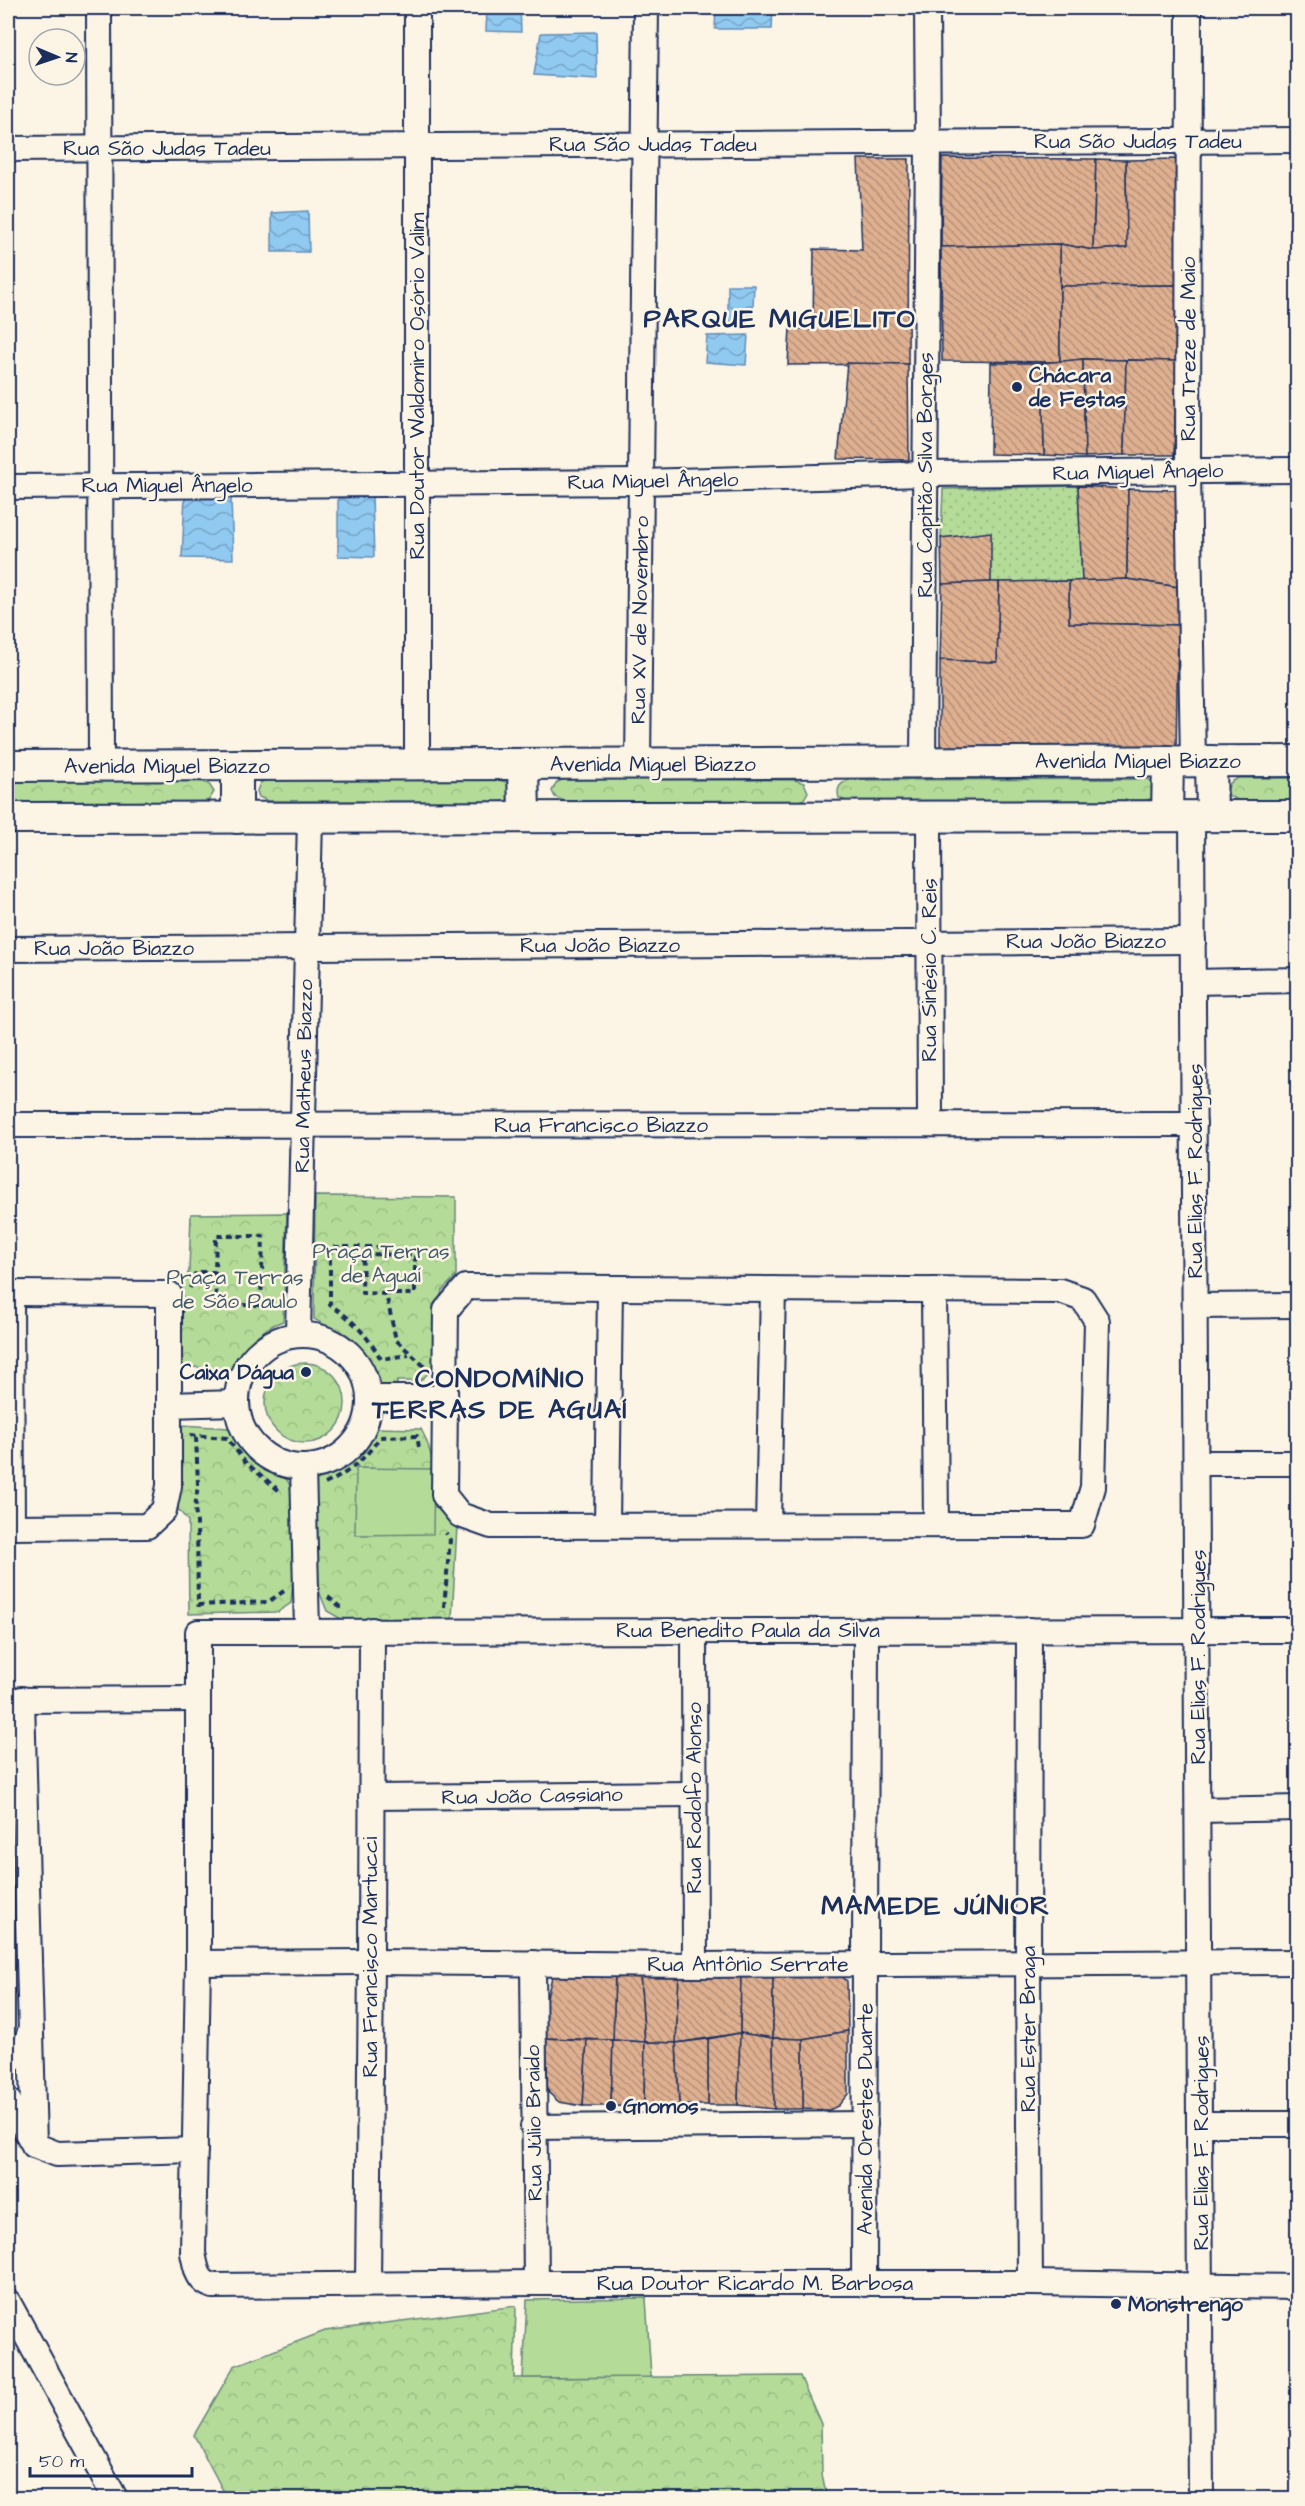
<svg xmlns="http://www.w3.org/2000/svg" width="1305" height="2506" font-family="'Architects Daughter',sans-serif">
<style>
.forest{fill:url(#forest-crowns);stroke:#68867b;stroke-width:1.5}
.garden{fill:url(#garden-dots);stroke:#68867b;stroke-width:1.5}
.pitch{fill:#b4dc98;stroke:#68867b;stroke-width:1.5}
.water{fill:url(#water-waves);stroke:#628cb6;stroke-width:1.5}
.building{fill:url(#building-back-hatch);stroke:#1b2f5e;stroke-width:1.5}
.lines{fill:none;stroke-linecap:round;stroke-linejoin:round}
.minor-casing{stroke:#1b2f5e;stroke-width:28}
.tertiary-casing{stroke:#1b2f5e;stroke-width:34}
.path{stroke:#1b2f5e;stroke-width:4;stroke-dasharray:6 4.5;stroke-linecap:butt}
.minor{stroke:#fcf5e5;stroke-width:24}
.tertiary{stroke:#fcf5e5;stroke-width:30}
.poi-dot{fill:#1b2f5e;stroke:#fcf5e5;stroke-width:2}
.labels{text-anchor:middle;dominant-baseline:central;stroke-width:5;stroke-linejoin:round;paint-order:stroke}
.street-label{font-size:21px;fill:#1b2f5e;stroke:#fcf5e5}
.poi-label{font-size:21px;font-weight:bold;fill:#1b2f5e;stroke:#fcf5e5;text-anchor:start}
.park-label{font-size:21px;fill:#415a6c;stroke:#fcf5e5}
.district-label{font-size:27px;font-weight:bold;letter-spacing:1.5px;fill:#1b2f5e;stroke:#fcf5e5}
</style>
<defs>
<pattern id="forest-crowns" width="20" height="18" patternUnits="userSpaceOnUse" patternTransform="scale(1.5)"><rect width="20" height="18" fill="#b4dc98"/><path d="M2 6a3 3 0 1 1 6 0M12 15a3 3 0 1 1 6 0" fill="none" stroke="#9abd85"/></pattern>
<pattern id="garden-dots" width="8" height="8" patternUnits="userSpaceOnUse" patternTransform="scale(1.5)"><rect width="8" height="8" fill="#b4dc98"/><path d="M2 2h.1M6 6h.1" fill="none" stroke="#9abd85" stroke-width="1.8" stroke-linecap="round"/></pattern>
<pattern id="water-waves" width="16" height="10" patternUnits="userSpaceOnUse" patternTransform="scale(1.5)"><rect width="16" height="10" fill="#91caf1"/><path d="M0 5q4-4 8 0t8 0" fill="none" stroke="#76a4c6"/></pattern>
<pattern id="building-back-hatch" width="6" height="6" patternUnits="userSpaceOnUse" patternTransform="scale(1.5)"><rect width="6" height="6" fill="#dfb090"/><path d="M-1 5l2 2M0 0l6 6M5-1l2 2" fill="none" stroke="#b49079"/></pattern>
</defs>
<rect width="100%" height="100%" fill="#fcf5e5"/>
<filter id="ink" filterUnits="userSpaceOnUse"><feTurbulence type="fractalNoise" baseFrequency=".0167" numOctaves="2"/><feDisplacementMap in="SourceGraphic" scale="12" xChannelSelector="R" yChannelSelector="G"/><feConvolveMatrix kernelMatrix="1 2 1 2 8 2 1 2 1" color-interpolation-filters="sRGB"/></filter>
<g filter="url(#ink)">
<g class="forest">
<path d="M1238,778H1297V800H1238L1229,796L1227,790L1230,783Z"/>
<path d="M268,779L500,780L508,783L513,792L508,800L500,802L268,801L259,797L257,791L260,783Z"/>
<path d="M564,779L795,780L804,783L808,792L804,799L796,802L564,801L555,797L552,791L556,783Z"/>
<path d="M1148,779L1155,784V798L1145,800L848,802L839,798C836,788 840,784 848,780Z"/>
<path d="M8,780L201,781L209,784L214,792L209,800L201,803L8,802Z"/>
<path d="M315,1196L456,1197V1276L442,1291L438,1304L437,1365L420,1381H397V1389L375,1388C372,1349 346,1336 314,1319Z"/>
<path d="M287,1213L283,1321C257,1330 246,1347 234,1370L192,1367L179,1369L177,1307L180,1290L189,1271L191,1214Z"/>
<circle cx="305" cy="1403" r="40"/>
<path d="M181,1425L229,1428C241,1442 253,1456 268,1467C273,1471 282,1475 287,1480C298,1493 293,1583 291,1603L278,1612L189,1614L188,1521L178,1509Z"/>
<path d="M374,1428L421,1429C435,1454 434,1479 434,1506L457,1526L452,1619L343,1620L327,1611L317,1586L315,1479C348,1468 358,1459 374,1428Z"/>
<path d="M516,2306L514,2378L800,2376L821,2424L822,2474L827,2498H227L194,2435L234,2366L325,2331Z"/>
</g>
<path class="garden" d="M1078,486L1082,581L991,582L941,538L943,489Z"/>
<g class="pitch">
<path d="M356,1468L434,1469L433,1534L355,1535Z"/>
<path d="M646,2298L651,2377L523,2378L527,2300Z"/>
</g>
<g class="water">
<path d="M487,8H520L521,32L486,31Z"/>
<path d="M716,8H773L772,29H715Z"/>
<path d="M596,32L597,79L534,75L541,33Z"/>
<path d="M308,211L309,252H272V213Z"/>
<path d="M728,285H754L752,327L728,325Z"/>
<path d="M748,335L746,365L705,362L707,336Z"/>
<path d="M185,495L231,498L233,559L182,558Z"/>
<path d="M372,496L374,557L338,556V498Z"/>
</g>
<g class="building">
<path d="M942,158L1096,159L1093,250L1060,244L941,247Z"/>
<path d="M858,159H909L908,364L788,365L790,328L813,330L814,249L862,250Z"/>
<path d="M1096,159L1126,160L1127,248L1093,250Z"/>
<path d="M1176,159L1179,285L1060,286V244L1093,250L1127,248L1126,160Z"/>
<path d="M1060,244V362L942,361L941,247Z"/>
<path d="M1179,285L1177,361L1083,359L1060,362V286Z"/>
<path d="M1083,359L1085,457L1044,455L1042,363Z"/>
<path d="M1083,359L1126,360L1124,455L1085,457Z"/>
<path d="M1126,360L1177,361L1174,455H1124Z"/>
<path d="M847,363L908,364L909,460L838,459Z"/>
<path d="M991,363H1042L1044,455L990,454Z"/>
<path d="M1078,486L1128,489L1127,579L1082,581Z"/>
<path d="M1128,489L1178,490V587L1127,579Z"/>
<path d="M991,532V582L942,584L941,538Z"/>
<path d="M1127,579L1178,587V625L1069,623V581Z"/>
<path d="M1069,581V623L1178,625L1176,752L940,755V660L997,662L999,582Z"/>
<path d="M991,582H999L997,662L940,660L942,584Z"/>
<path d="M615,1972L640,1973L645,2042L613,2040Z"/>
<path d="M615,1972L613,2040L542,2038L546,2001L553,1973Z"/>
<path d="M679,1972L741,1973L740,2033L676,2043Z"/>
<path d="M679,1972L676,2043L645,2042L640,1973Z"/>
<path d="M741,1973L773,1974V2038L740,2033Z"/>
<path d="M773,1974L840,1975L847,1981L848,2031L803,2039L773,2038Z"/>
<path d="M848,2031V2094L838,2106L829,2110L803,2109V2039Z"/>
<path d="M740,2033L738,2105H708V2039Z"/>
<path d="M740,2033L773,2038L774,2109L738,2105Z"/>
<path d="M542,2038L587,2040L583,2106L559,2102L549,2093L541,2061Z"/>
<path d="M773,2038L803,2039V2109H774Z"/>
<path d="M708,2039V2105H679L676,2043Z"/>
<path d="M587,2040H613L611,2106H583Z"/>
<path d="M613,2040L645,2042L644,2107L611,2106Z"/>
<path d="M645,2042L676,2043L679,2105L644,2107Z"/>
</g>
<g class="lines">
<defs>
<g id="minor">
<path d="M99,8L101,766"/>
<path d="M1189,8L1188,471L1193,762"/>
<path d="M8,149L1298,140"/>
<path d="M8,487L641,482L924,474L1298,470"/>
<path d="M923,762L928,142L927,8"/>
<path d="M638,764L646,8"/>
<path d="M417,765V8"/>
<path d="M929,815L930,1124"/>
<path d="M1192,816L1201,2498"/>
<path d="M8,949L1193,941"/>
<path d="M1194,982L1298,980"/>
<path d="M8,1125L1194,1124"/>
<path d="M466,1287L1060,1291L1083,1299L1097,1321L1093,1487L1082,1525L491,1526L460,1515L444,1495L446,1310Z"/>
<path d="M934,1290L936,1525"/>
<path d="M8,1293L169,1294V1486L164,1510L147,1526L8,1527"/>
<path d="M11,1293L12,1527"/>
<path d="M1196,1306L1298,1305"/>
<path d="M298,1334L310,818"/>
<circle cx="303" cy="1401" r="66"/>
<path d="M369,1398H445"/>
<path d="M169,1405L236,1403"/>
<path d="M1197,1463H1298"/>
<path d="M303,1467L307,1630"/>
<path d="M607,1525L610,1288"/>
<path d="M768,1525L773,1289"/>
<path d="M694,1630L695,1965"/>
<path d="M1029,1630L1028,1963L1030,2283"/>
<path d="M1298,1630L198,1632V1963L193,2253C196,2267 197,2282 213,2286L536,2283H1030L1298,2287"/>
<path d="M22,1699L34,2145"/>
<path d="M8,1700L198,1699"/>
<path d="M371,1797L694,1794"/>
<path d="M1199,1810L1298,1808"/>
<path d="M198,1963L371,1962L695,1965L1298,1962"/>
<path d="M533,1963L536,2283"/>
<path d="M8,2060C23,2054 26,2046 30,2031"/>
<path d="M8,2100L34,2145L57,2154L195,2150"/>
<path d="M1201,2124H1298"/>
<path d="M533,2127L865,2124"/>
<path d="M368,2284L371,1962L372,1630"/>
<path d="M864,2284L866,1630"/>
<path d="M8,2302L115,2498"/>
</g>
<g id="tertiary">
<path d="M1211,761L1212,816"/>
<path d="M237,765V818"/>
<path d="M523,765L524,816"/>
<path d="M8,766L1298,761"/>
<path d="M1167,816L1168,761"/>
<path d="M8,818L1298,816"/>
</g>
</defs>
<use href="#minor" class="minor-casing"/>
<use href="#tertiary" class="tertiary-casing"/>
<g class="path">
<path d="M386,1254L385,1247H330V1305C354,1320 367,1336 381,1359L409,1355"/>
<path d="M190,1288L196,1272H215L216,1236H263L261,1305H216L215,1272"/>
<path d="M386,1294L362,1293L363,1254L415,1255V1294H386L396,1340L424,1366"/>
<path d="M190,1435L227,1438L245,1462L282,1493"/>
<path d="M196,1437L198,1484L195,1509L197,1523L198,1605L268,1602L284,1591"/>
<path d="M325,1484C349,1473 365,1459 380,1437L417,1436L419,1447"/>
<path d="M328,1597L340,1607H344"/>
<path d="M444,1607L450,1540L446,1533"/>
</g>
<use href="#minor" class="minor"/>
<use href="#tertiary" class="tertiary"/>
</g>
</g>
<g class="poi-dot">
<circle cx="1017" cy="387" r="6"/>
<circle cx="306" cy="1372" r="6"/>
<circle cx="611" cy="2106" r="6"/>
<circle cx="1116" cy="2304" r="6"/>
</g>
<g class="labels">
<g class="street-label">
<text x="1138" y="141">Rua São Judas Tadeu</text>
<text x="653" y="144">Rua São Judas Tadeu</text>
<text x="167" y="148">Rua São Judas Tadeu</text>
<text transform="translate(1188 349) rotate(-90)">Rua Treze de Maio</text>
<text transform="translate(417 386) rotate(-90)">Rua Doutor Waldomiro Osório Valim</text>
<text transform="translate(1138 472) rotate(-1)">Rua Miguel Ângelo</text>
<text transform="translate(925 475) rotate(-90)">Rua Capitão Silva Borges</text>
<text transform="translate(653 481) rotate(-1)">Rua Miguel Ângelo</text>
<text x="167" y="485">Rua Miguel Ângelo</text>
<text transform="translate(640 620) rotate(-89)">Rua XV de Novembro</text>
<text x="1138" y="761">Avenida Miguel Biazzo</text>
<text x="653" y="764">Avenida Miguel Biazzo</text>
<text x="167" y="766">Avenida Miguel Biazzo</text>
<text x="1086" y="941">Rua João Biazzo</text>
<text x="600" y="945">Rua João Biazzo</text>
<text x="114" y="948">Rua João Biazzo</text>
<text transform="translate(929 970) rotate(-90)">Rua Sinésio C. Reis</text>
<text transform="translate(304 1076) rotate(-89)">Rua Matheus Biazzo</text>
<text x="601" y="1125">Rua Francisco Biazzo</text>
<text transform="translate(1195 1171) rotate(-90)">Rua Elias F. Rodrigues</text>
<text x="748" y="1630">Rua Benedito Paula da Silva</text>
<text transform="translate(1198 1657) rotate(-90)">Rua Elias F. Rodrigues</text>
<text transform="translate(532 1796) rotate(-1)">Rua João Cassiano</text>
<text transform="translate(694 1798) rotate(-90)">Rua Rodolfo Alonso</text>
<text transform="translate(370 1957) rotate(-90)">Rua Francisco Martucci</text>
<text x="748" y="1964">Rua Antônio Serrate</text>
<text transform="translate(1028 2029) rotate(-90)">Rua Ester Braga</text>
<text transform="translate(865 2119) rotate(-90)">Avenida Orestes Duarte</text>
<text transform="translate(534 2123) rotate(-91)">Rua Júlio Braido</text>
<text transform="translate(1201 2143) rotate(-90)">Rua Elias F. Rodrigues</text>
<text x="755" y="2283">Rua Doutor Ricardo M. Barbosa</text>
</g>
<g class="poi-label">
<text x="1029" y="375">Chácara<tspan x="1029" dy="24">de Festas</tspan></text>
<text x="294" y="1372" text-anchor="end">Caixa Dágua</text>
<text x="623" y="2106">Gnomos</text>
<text x="1128" y="2304">Monstrengo</text>
</g>
<g class="park-label">
<text x="381" y="1251">Praça Terras<tspan x="381" dy="24">de Aguaí</tspan></text>
<text x="235" y="1277">Praça Terras<tspan x="235" dy="24">de São Paulo</tspan></text>
</g>
<g class="district-label">
<text x="780" y="319">PARQUE MIGUELITO</text>
<text x="500" y="1379">CONDOMÍNIO<tspan x="500" dy="31">TERRAS DE AGUAÍ</tspan></text>
<text x="936" y="1906">MAMEDE JÚNIOR</text>
</g>
</g>
<rect width="1305" height="2506" fill="none" stroke="#fcf5e5" stroke-width="30"/>
<rect x="15" y="15" width="1275" height="2476" fill="none" stroke="#1b2f5e" stroke-width="2" filter="url(#ink)"/>
<g transform="translate(57 57) rotate(92)"><circle r="28" fill="#fcf5e5" stroke="#a2a6af" stroke-width="1.5"/>
<path d="M0-4.5L10 22L0 15L-10 22Z" fill="#1b2f5e"/>
<text y="-9" font-size="16" font-weight="bold" text-anchor="middle" fill="#1b2f5e">N</text>
</g>
<path d="M30 2467v9h162v-9" fill="none" stroke="#1b2f5e" stroke-width="3"/>
<text x="39" y="2467" font-size="18" fill="#1b2f5e" stroke="#fcf5e5" stroke-width="4.5" paint-order="stroke">50 m</text>
</svg>
